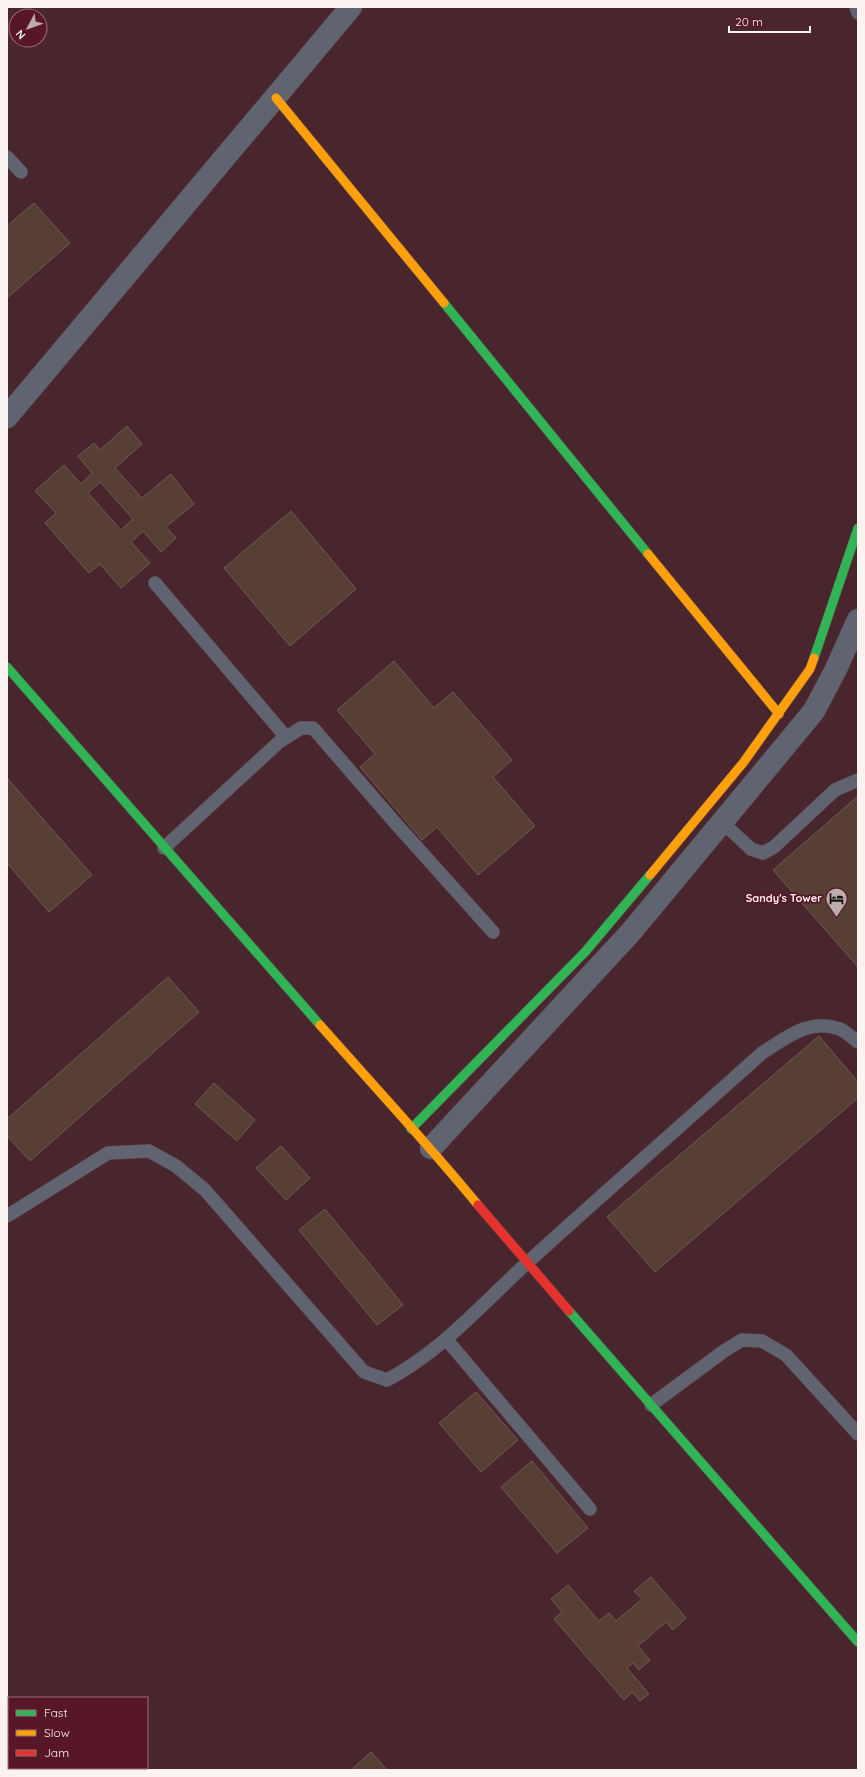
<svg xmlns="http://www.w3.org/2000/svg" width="865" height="1777" font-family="Quicksand,sans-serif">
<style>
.building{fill:#573f36;stroke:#725952;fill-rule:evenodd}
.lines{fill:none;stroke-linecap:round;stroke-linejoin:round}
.lane-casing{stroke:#5f454b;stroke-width:14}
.street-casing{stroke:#5f454b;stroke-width:23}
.fast-casing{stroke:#5f454b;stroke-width:10}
.slow-casing{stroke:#5f454b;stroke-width:10}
.jam-casing{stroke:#5f454b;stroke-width:10}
.lane{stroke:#5f6470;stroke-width:13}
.street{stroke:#5f6470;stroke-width:22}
.fast{stroke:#30b455;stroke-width:9}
.slow{stroke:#ff9f0a;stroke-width:9}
.jam{stroke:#e5322d;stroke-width:9}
.labels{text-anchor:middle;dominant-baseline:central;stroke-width:3.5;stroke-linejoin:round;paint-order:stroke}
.poi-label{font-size:11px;font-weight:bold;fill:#fbf2f2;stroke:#581726;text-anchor:end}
</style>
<rect width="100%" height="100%" fill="#49262e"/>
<g class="building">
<path d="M34,203L70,243L7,298V226Z"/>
<path d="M127,426L142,444L115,468L142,498L171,474L194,504L166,527L176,538L161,552L143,531L131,542L150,563L121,588L100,564L89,573L45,523L56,513L35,491L64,465L81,484L92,473L78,456L94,443L100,450ZM100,482L133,519L121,530L88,493Z"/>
<path d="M291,511L356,589L290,646L224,568Z"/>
<path d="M394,661L434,708L453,692L512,760L493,777L535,826L478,875L437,827L422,840L360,767L375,754L337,710Z"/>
<path d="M7,778L92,875L49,912L7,863Z"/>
<path d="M858,796V967L773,870Z"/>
<path d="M168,977L199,1012L30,1161L7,1136V1119Z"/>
<path d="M819,1036L858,1082V1098L655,1272L607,1217Z"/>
<path d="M214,1083L255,1120L237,1141L195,1104Z"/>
<path d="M281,1146L310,1178L286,1200L256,1168Z"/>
<path d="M325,1209L403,1305L377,1325L299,1230Z"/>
<path d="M476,1392L518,1440L481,1472L439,1423Z"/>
<path d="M532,1461L588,1528L557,1553L501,1487Z"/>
<path d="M651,1577L686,1618L673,1630L666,1622L638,1646L650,1660L639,1670L633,1663L627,1668L649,1694L640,1701L632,1692L624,1700L554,1619L562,1612L551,1599L568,1585L599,1621L609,1613L616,1621L642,1599L634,1591Z"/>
<path d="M371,1752L387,1770H351Z"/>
</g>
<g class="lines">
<defs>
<g id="lane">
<path d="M856,7L858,13"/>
<path d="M7,157L21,172"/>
<path d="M155,583L286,737"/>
<path d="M722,822L751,849L763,853L774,847L835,790L858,780"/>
<path d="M164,848L279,742L301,728H313L397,825L493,932"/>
<path d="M7,1216L108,1153L149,1151L176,1166L205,1190L364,1372L387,1380C442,1351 482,1304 528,1262C605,1192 684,1123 762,1053C787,1037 809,1018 840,1029C846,1032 853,1038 858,1042"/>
<path d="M446,1339L590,1509"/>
<path d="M651,1405L724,1351L742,1340L762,1341L786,1355L858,1434"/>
</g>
<g id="street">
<path d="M7,417L351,7"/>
<path d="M431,1148L631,932L814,711L836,669L858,620"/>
<path d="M33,1768L34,1770"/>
</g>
<g id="fast">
<path d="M444,303L648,554"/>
<path d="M814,658L858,528"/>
<path d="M7,667L320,1025"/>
<path d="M411,1129L585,952L650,875"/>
<path d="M569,1311L858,1642"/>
</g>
<g id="slow">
<path d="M276,98L444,303"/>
<path d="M648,554L779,714"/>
<path d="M650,875L743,763L810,669L814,658"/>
<path d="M320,1025C373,1085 427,1143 478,1205"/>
</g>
<path id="jam" d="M478,1205L569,1311"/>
</defs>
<use href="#lane" class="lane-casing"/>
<use href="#street" class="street-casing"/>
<use href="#fast" class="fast-casing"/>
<use href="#slow" class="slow-casing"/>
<use href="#jam" class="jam-casing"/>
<use href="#lane" class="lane"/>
<use href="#street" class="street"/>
<use href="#fast" class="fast"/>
<use href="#slow" class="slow"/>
<use href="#jam" class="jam"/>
</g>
<defs>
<symbol id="hotel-pin" viewBox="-11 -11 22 30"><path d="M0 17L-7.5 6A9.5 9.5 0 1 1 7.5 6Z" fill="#bdabad" stroke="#581726"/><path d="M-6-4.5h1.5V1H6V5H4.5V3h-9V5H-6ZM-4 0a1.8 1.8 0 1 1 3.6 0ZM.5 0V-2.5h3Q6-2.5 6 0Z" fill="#111"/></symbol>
</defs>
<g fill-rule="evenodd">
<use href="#hotel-pin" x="824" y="886" width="25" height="34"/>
</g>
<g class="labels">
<g class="poi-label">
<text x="822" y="898">Sandy's Tower</text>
</g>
</g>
<rect width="865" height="1777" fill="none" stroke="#fbf2f2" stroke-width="16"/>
<rect x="8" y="1697" width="140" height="72" fill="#581726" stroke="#996f78"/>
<rect x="16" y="1710" width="20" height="6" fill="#30b455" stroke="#996f78"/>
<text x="44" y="1717" font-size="12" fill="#fbf2f2">Fast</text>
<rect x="16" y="1730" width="20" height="6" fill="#ff9f0a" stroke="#996f78"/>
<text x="44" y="1737" font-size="12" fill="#fbf2f2">Slow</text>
<rect x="16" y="1750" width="20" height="6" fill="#e5322d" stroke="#996f78"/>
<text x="44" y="1757" font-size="12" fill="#fbf2f2">Jam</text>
<g transform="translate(28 28) rotate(229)"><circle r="19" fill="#581726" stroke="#996f78"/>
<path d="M0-3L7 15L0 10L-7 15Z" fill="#bdabad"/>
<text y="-6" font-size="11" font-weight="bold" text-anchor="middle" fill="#fbf2f2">N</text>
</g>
<path d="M729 26v6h81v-6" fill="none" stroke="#fbf2f2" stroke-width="2"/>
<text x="735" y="26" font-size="12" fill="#fbf2f2" stroke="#581726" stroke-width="3" paint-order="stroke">20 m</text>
</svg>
